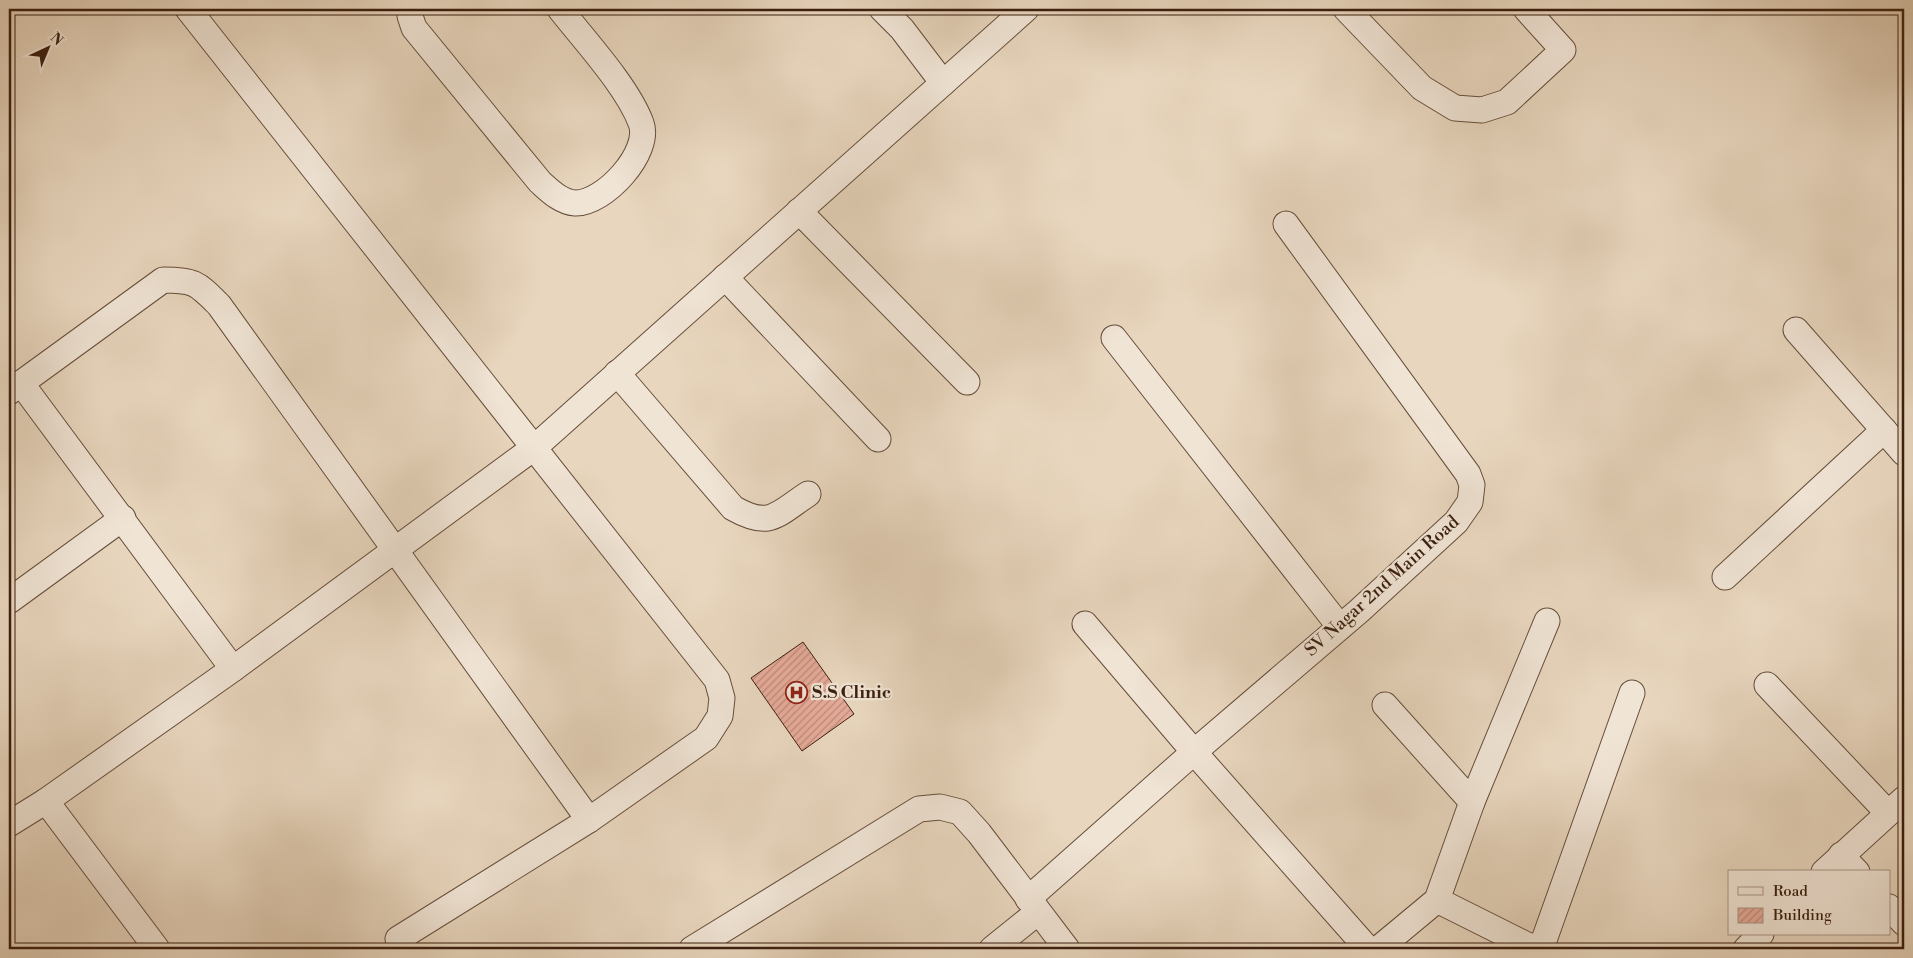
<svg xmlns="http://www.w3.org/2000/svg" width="1913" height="958" font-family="'Libre Bodoni',serif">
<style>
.building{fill:url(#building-hatch);stroke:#3b1f0f}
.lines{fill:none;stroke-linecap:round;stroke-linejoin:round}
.minor-casing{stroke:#664d3b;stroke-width:27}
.minor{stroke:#f0e4d5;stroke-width:25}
.labels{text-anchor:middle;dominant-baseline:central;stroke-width:4.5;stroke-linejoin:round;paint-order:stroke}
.street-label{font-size:18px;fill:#3b1f0f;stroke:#f0e4d5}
.poi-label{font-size:18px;font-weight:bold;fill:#3b1f0f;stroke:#f0e4d5;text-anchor:start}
</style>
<defs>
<pattern id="building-hatch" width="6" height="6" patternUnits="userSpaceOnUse" patternTransform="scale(1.25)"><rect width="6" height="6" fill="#e6ab99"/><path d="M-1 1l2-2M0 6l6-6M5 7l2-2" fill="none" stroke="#bc8b7b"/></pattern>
</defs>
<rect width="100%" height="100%" fill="#e8d6be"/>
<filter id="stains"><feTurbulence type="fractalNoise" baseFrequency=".004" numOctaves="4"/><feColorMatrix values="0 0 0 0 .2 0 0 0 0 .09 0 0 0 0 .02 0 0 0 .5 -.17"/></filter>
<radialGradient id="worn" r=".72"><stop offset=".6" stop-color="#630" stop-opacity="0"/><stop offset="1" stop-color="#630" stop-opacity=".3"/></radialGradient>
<path class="building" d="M803,642L854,714L802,751L751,678Z"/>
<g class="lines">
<defs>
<g id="minor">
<path d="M188,9L717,680L722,698L720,716L706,738L589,820L398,939L405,949"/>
<path d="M411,9L410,16L414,28L540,182C550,191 561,202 575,203C604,204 652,152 641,123C627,86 585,41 560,9"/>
<path d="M882,9L902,29L943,83"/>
<path d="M1346,9L1422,88L1455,108L1482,110L1507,102L1563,50L1526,9"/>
<path d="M799,211L967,382"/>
<path d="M725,277L878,439"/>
<path d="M1796,330L1904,453"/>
<path d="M1114,338L1340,627"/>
<path d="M617,373L733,508C770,529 776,515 808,494"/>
<path d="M21,383L233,669"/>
<path d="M9,392L163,280C195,280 197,283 219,305L589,820"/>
<path d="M1725,577L1884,430"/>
<path d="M9,601L123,518"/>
<path d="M1085,624L1194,752L1368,949"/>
<path d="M1767,685L1888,813"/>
<path d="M1385,705L1472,802"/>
<path d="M46,801L157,949"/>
<path d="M9,824L46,801L233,669L535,447L1026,9"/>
<path d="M1841,855L1857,872"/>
<path d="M1824,872L1904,799"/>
<path d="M1028,899L1194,752L1359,611L1456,522L1470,502L1472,485L1468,474L1286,224"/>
<path d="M1437,900L1531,947L1543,943L1632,693"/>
<path d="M1889,907L1904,923"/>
<path d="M692,949L919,809L940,807L960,812L979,833L1067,949"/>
<path d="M992,949L1038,912"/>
<path d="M1378,949L1437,900L1472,802L1547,621"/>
<path d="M1746,949L1761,934"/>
</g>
</defs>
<use href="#minor" class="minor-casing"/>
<use href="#minor" class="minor"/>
</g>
<defs>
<symbol id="hospital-ring" viewBox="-11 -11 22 22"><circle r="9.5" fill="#f0e4d5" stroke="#8f2418" stroke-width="1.5"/><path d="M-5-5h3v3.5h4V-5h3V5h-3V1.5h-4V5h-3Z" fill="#8f2418"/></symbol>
</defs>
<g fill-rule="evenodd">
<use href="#hospital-ring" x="784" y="680" width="25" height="25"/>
</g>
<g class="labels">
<g class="street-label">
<text transform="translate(1382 586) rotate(-42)">SV Nagar 2nd Main Road</text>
</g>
<g class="poi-label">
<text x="812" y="692">S.S Clinic</text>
</g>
</g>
<rect width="1913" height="958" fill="none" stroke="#e8d6be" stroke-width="30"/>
<rect x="10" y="10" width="1893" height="938" fill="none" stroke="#3b1f0f" stroke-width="2.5"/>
<rect x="15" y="15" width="1883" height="928" fill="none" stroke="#3b1f0f"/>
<rect x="1728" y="870" width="162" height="65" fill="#f0e4d5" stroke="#a89586"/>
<rect x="1738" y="887" width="25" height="8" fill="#f0e4d5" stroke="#a89586"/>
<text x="1773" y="896" font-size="15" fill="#3b1f0f">Road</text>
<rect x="1738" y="908" width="25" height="15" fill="url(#building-hatch)" stroke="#a89586"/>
<text x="1773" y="920" font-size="15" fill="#3b1f0f">Building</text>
<g transform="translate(48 48) rotate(44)" stroke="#f0e4d5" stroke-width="4" paint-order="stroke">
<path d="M0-4L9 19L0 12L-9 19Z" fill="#3b1f0f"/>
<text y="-8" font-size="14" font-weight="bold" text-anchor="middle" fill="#3b1f0f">N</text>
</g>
<rect width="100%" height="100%" filter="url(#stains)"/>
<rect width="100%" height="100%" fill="url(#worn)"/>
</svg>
